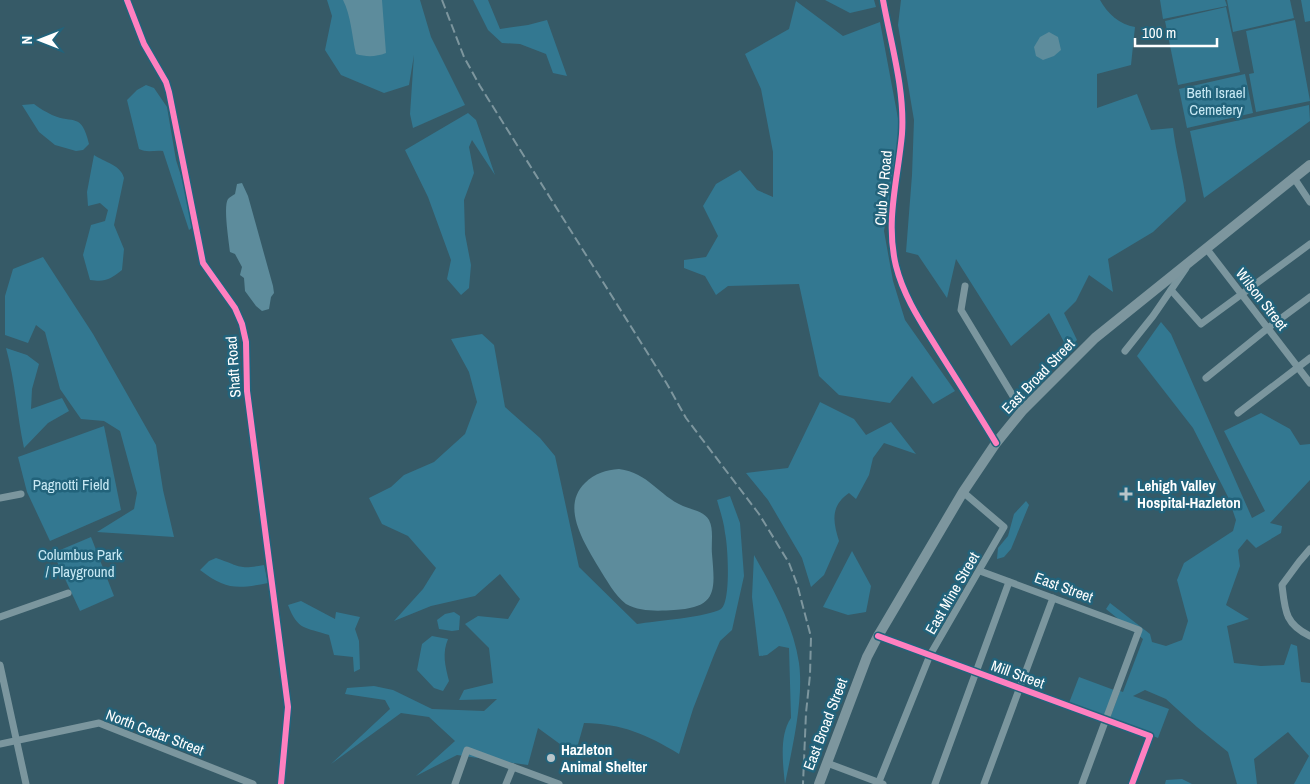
<svg xmlns="http://www.w3.org/2000/svg" width="1310" height="784" font-family="'Archivo Narrow',sans-serif">
<style>
.green{fill:#337891}
.water{fill:#5d8c9c}
.lines{fill:none;stroke-linecap:round;stroke-linejoin:round}
.minor{stroke:#7b969e;stroke-width:7}
.highway{stroke:#7d969e;stroke-width:10}
.rail{stroke:#7d969e;stroke-width:2;stroke-dasharray:9 4;stroke-linecap:butt}
.cycleway-casing{stroke:#22637b;stroke-width:9}
.cycleway{stroke:#ff80c0;stroke-width:6}
.poi-dot{fill:#b9c5ca;stroke:#22637b;stroke-width:2}
.labels{text-anchor:middle;dominant-baseline:central;stroke-width:5;stroke-linejoin:round;paint-order:stroke}
.park-label{font-size:15px;fill:#c8e9f4;stroke:#22637b}
.street-label{font-size:15px;fill:#fff;stroke:#22637b}
.poi-label{font-size:15px;font-weight:bold;fill:#fff;stroke:#22637b;text-anchor:start}
</style>
<rect width="100%" height="100%" fill="#365a67"/>
<g class="green">
<path d="M327,0H420L431,37L465,105L413,128L410,114L414,55L409,85L384,93L341,75L325,50L332,16Z"/>
<path d="M473,0H488L500,29L528,25L547,20L567,76L553,73L546,54L520,44L502,43L488,30Z"/>
<path d="M825,0H874L876,7L850,13Z"/>
<path d="M901,0H1100C1107,13 1120,25 1135,27L1131,65L1097,74V108L1137,94L1151,130L1173,128C1176,153 1183,176 1186,201L1153,232L1108,259L1113,292L1089,275L1076,301L1064,313L1077,340L1068,350L1049,313L1011,346L956,259L947,298L918,255L906,252L912,175L914,120L898,25Z"/>
<path d="M1160,0H1225L1227,6L1163,19Z"/>
<path d="M1227,0H1290L1294,18L1233,32Z"/>
<path d="M1301,0H1310V21L1305,22Z"/>
<path d="M796,1L843,36L880,22L900,129L884,231L893,281L905,320L955,391L933,404L912,376L890,403L839,395L819,376L799,284L728,286L716,295L705,276L684,268V260L706,257L718,236L703,206L716,184L740,170L757,190L773,197V152L761,89L745,54L789,29Z"/>
<path d="M1226,7L1240,72L1178,85L1165,21Z"/>
<path d="M1295,20L1310,101L1256,112L1249,74L1254,73L1246,31Z"/>
<path d="M1245,74L1253,113L1187,128L1179,89Z"/>
<path d="M146,85L154,88L167,107L176,160L190,204L193,227L189,230L163,151C154,150 147,153 139,149L127,100L137,90Z"/>
<path d="M34,104C39,108 46,112 52,115C74,125 81,111 89,144L83,150L76,151L55,145L39,132L22,105Z"/>
<path d="M1309,105L1310,121L1204,198L1190,131Z"/>
<path d="M468,113L476,120L495,175L472,140L469,147L474,173L464,200L465,234L471,265L469,288L461,295L447,279L451,260L428,197L405,150Z"/>
<path d="M94,155C104,162 121,165 124,178L114,225L124,249L122,270C109,280 106,282 90,280L83,255L91,225L105,221L108,210L100,203L88,206L87,192Z"/>
<path d="M43,257L93,334L156,445L163,490L174,537L97,532L134,509L137,493L120,431L104,421L81,419L60,389L45,332L36,325L28,343L5,335V296L13,269Z"/>
<path d="M1161,322L1171,334L1252,518L1265,511L1224,431L1261,413L1290,429L1300,445L1310,444V480L1270,523L1282,526L1281,533L1256,548L1247,539L1238,550L1240,566L1226,605L1249,619L1227,626L1234,663L1261,666L1284,665L1291,644L1297,646L1301,682L1310,683V784H1294L1309,756L1288,732L1254,759L1257,784H1237L1228,752L1197,727L1166,699L1145,690L1133,696L1169,709L1158,738L1110,718L1120,691L1123,692L1143,639L1106,609L1110,603L1150,634L1152,642L1166,646L1182,640L1188,621L1177,580L1184,563L1233,531L1236,520L1228,497L1193,428L1137,356Z"/>
<path d="M482,334L494,345L505,407L540,438L555,456L579,567L637,624C655,621 708,617 721,609C731,602 728,546 725,533C724,522 720,511 717,500L730,496L740,523L744,576L732,630L720,641L714,655L693,709L679,754C646,734 623,724 584,723L575,755L538,728L528,765L457,755L416,776L455,741L429,717L401,713L331,764L390,709L385,700L345,694L347,688L374,686L393,690L432,709L484,711L497,699L459,700L464,690L493,683L489,648L465,624L478,616L508,619L520,599L500,574L475,596L431,606L394,621L423,589L436,568L408,536L382,524L369,498L391,487L404,475L434,462L465,434L477,402L469,372L451,339Z"/>
<path d="M6,348L27,355L39,364L32,389L31,409L62,398L69,411L48,423L24,448C17,415 15,380 6,348Z"/>
<path d="M820,402L854,419L866,435L891,422L916,454L884,443L873,458L869,475L856,499L849,493C830,506 833,522 839,541L824,575L811,587L802,558L768,500L746,473L788,468Z"/>
<path d="M104,426L121,510L50,541L27,492L18,457Z"/>
<path d="M1026,501L1029,505L1011,549L1004,557L997,559L998,548L1008,536L1014,514Z"/>
<path d="M91,537L114,596L80,611L53,553Z"/>
<path d="M852,551L871,586L866,612L848,615L823,607Z"/>
<path d="M754,555C773,589 793,623 799,663C804,699 792,749 785,784C783,765 779,735 791,718L789,648L779,646L767,655L759,656L752,597Z"/>
<path d="M216,558C240,566 238,570 264,565L268,583C237,589 226,590 200,570L209,561Z"/>
<path d="M301,601L335,619L336,612L360,617L355,629L359,641L360,669L354,672L353,657L334,655L329,635C305,627 298,631 288,605Z"/>
<path d="M454,612L460,616L459,630L452,631L439,629L437,620L445,614Z"/>
<path d="M432,636L448,639C442,653 445,666 449,681L443,691L434,688L417,670L422,644Z"/>
<path d="M1079,677L1114,690L1104,717L1069,703Z"/>
<path d="M1182,779L1192,784H1165L1166,780Z"/>
</g>
<g class="water">
<path d="M343,0H382L386,53C376,57 366,57 356,54C352,37 351,15 343,0Z"/>
<path d="M1049,32L1058,37L1061,50L1054,56L1043,60L1036,56L1034,47L1040,37Z"/>
<path d="M242,183L248,196L273,286L274,293L271,297L269,309L262,311L256,306L245,291L244,278L240,275L242,267L235,254L230,252C229,242 223,206 228,199C230,197 233,195 235,194L237,184Z"/>
<path d="M619,469C649,473 658,495 683,506C692,510 704,511 709,520C714,529 711,544 712,554C715,590 718,608 674,610C659,611 640,612 626,604C615,596 606,579 599,568C585,544 560,507 585,483C595,473 606,470 619,469Z"/>
</g>
<g class="lines">
<g class="minor">
<path d="M127,0L144,44L166,82L169,92L203,263L235,308L242,324L246,342L247,391L288,707L281,784"/>
<path d="M883,0C891,44 905,90 902,134C898,179 885,221 896,266C904,298 923,325 940,353C959,383 978,413 996,443"/>
<path d="M1294,178L1310,202"/>
<path d="M1206,248L1310,383"/>
<path d="M965,286L961,310L1022,411"/>
<path d="M1171,290L1201,324L1310,244"/>
<path d="M1125,351L1153,316L1186,268"/>
<path d="M1206,378L1268,328L1310,297"/>
<path d="M1238,413L1310,358"/>
<path d="M0,498L21,494"/>
<path d="M1310,549L1299,562L1282,585C1285,611 1285,624 1310,636"/>
<path d="M980,571L1139,630L1082,784"/>
<path d="M0,617L68,593"/>
<path d="M878,636L1150,736L1132,784"/>
<path d="M0,665L26,784"/>
<path d="M0,744L99,723L253,784"/>
<path d="M827,763L883,784"/>
<path d="M455,784L467,750L559,784"/>
<path d="M506,784L513,767"/>
<path d="M878,784L930,655L1004,527L963,492"/>
<path d="M935,784L1009,582"/>
<path d="M984,784L1053,598"/>
</g>
<path class="highway" d="M819,784L867,657L878,636L963,492L996,443L1022,411L1095,338L1310,165"/>
<path class="rail" d="M442,0L464,57L480,86L667,384L686,418L759,514L789,563L797,584L811,637L810,675L806,713L803,784"/>
<defs>
<g id="cycleway">
<path d="M127,0L144,44L166,82L169,92L203,263L235,308L242,324L246,342L247,391L288,707L281,784"/>
<path d="M883,0C891,44 905,90 902,134C898,179 885,221 896,266C904,298 923,325 940,353C959,383 978,413 996,443"/>
<path d="M878,636L1150,736L1132,784"/>
</g>
</defs>
<use href="#cycleway" class="cycleway-casing"/>
<use href="#cycleway" class="cycleway"/>
</g>
<g class="poi-dot">
<path d="M1123.5 486.5h5v5h5v5h-5v5h-5v-5h-5v-5h5z"/>
<circle cx="551" cy="758" r="5"/>
</g>
<g class="labels">
<g class="park-label">
<text x="1216" y="92">Beth Israel<tspan x="1216" dy="17">Cemetery</tspan></text>
<text x="71" y="484">Pagnotti Field</text>
<text x="80" y="554">Columbus Park<tspan x="80" dy="17">/ Playground</tspan></text>
</g>
<g class="street-label">
<text transform="translate(883 188) rotate(-85)">Club 40 Road</text>
<text transform="translate(1262 299) rotate(52)">Wilson Street</text>
<text transform="translate(233 367) rotate(-94)">Shaft Road</text>
<text transform="translate(1038 376) rotate(-46)">East Broad Street</text>
<text transform="translate(1064 587) rotate(20)">East Street</text>
<text transform="translate(952 593) rotate(-60)">East Mine Street</text>
<text transform="translate(1018 674) rotate(20)">Mill Street</text>
<text transform="translate(825 724) rotate(-69)">East Broad Street</text>
<text transform="translate(155 732) rotate(21)">North Cedar Street</text>
</g>
<g class="poi-label">
<text x="1137" y="485">Lehigh Valley<tspan x="1137" dy="17">Hospital-Hazleton</tspan></text>
<text x="561" y="749">Hazleton<tspan x="561" dy="17">Animal Shelter</tspan></text>
</g>
</g>
<g transform="translate(40 40) rotate(270)" stroke="#22637b" stroke-width="4" paint-order="stroke">
<path d="M0-4L9 19L0 12L-9 19Z" fill="#ffffff"/>
<text y="-8" font-size="14" font-weight="bold" text-anchor="middle" fill="#ffffff">N</text>
</g>
<path d="M1135 38v8h82v-8" fill="none" stroke="#ffffff" stroke-width="2.5"/>
<text x="1142" y="38" font-size="15" fill="#ffffff" stroke="#22637b" stroke-width="4" paint-order="stroke">100 m</text>
</svg>
